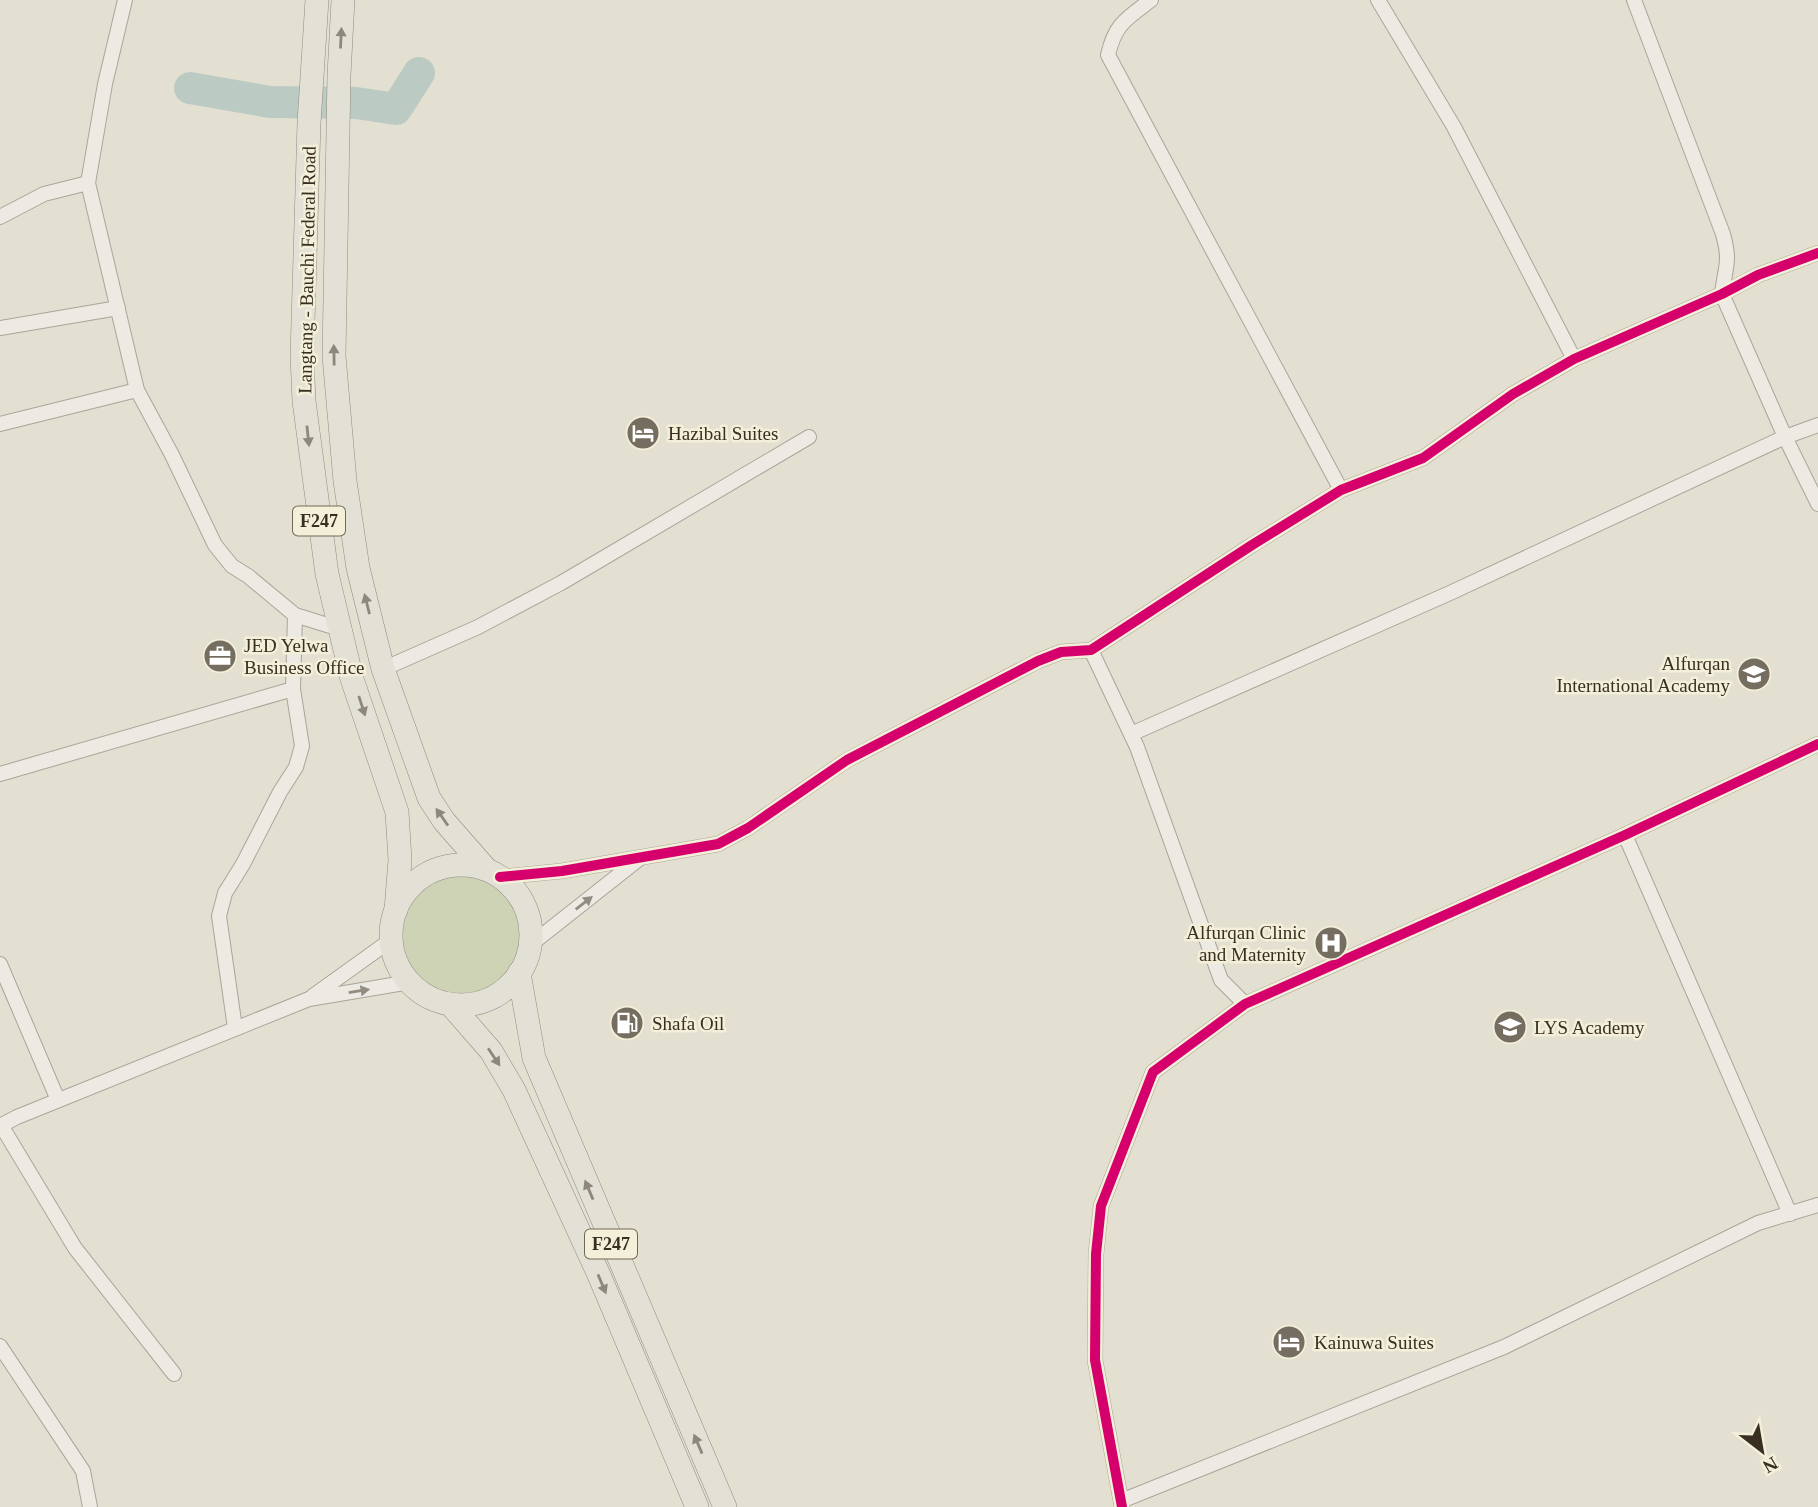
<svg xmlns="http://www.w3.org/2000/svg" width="1818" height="1507" font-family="Georgia,serif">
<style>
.green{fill:#cfd3b6}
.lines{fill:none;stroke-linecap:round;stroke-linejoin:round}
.river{stroke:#bbcac3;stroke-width:32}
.minor-casing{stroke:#a9a59a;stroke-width:16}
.primary-casing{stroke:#8f8b81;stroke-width:24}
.minor{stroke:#eceae2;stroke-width:14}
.primary{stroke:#e3e1d5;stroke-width:23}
.cycleway-casing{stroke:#f3efd9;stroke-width:15}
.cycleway{stroke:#d6006c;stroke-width:10}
.oneway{fill:#8e887c}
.oneway2{fill:#928c82}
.labels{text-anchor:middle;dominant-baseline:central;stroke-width:5;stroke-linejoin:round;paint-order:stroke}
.shield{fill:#f3efd9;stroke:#706959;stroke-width:2}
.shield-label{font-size:18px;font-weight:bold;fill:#382f22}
.street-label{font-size:19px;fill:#382f22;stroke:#f3efd9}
.poi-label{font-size:19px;fill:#382f22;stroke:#f3efd9;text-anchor:start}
</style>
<rect width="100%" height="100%" fill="#e3e0d2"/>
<circle class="green" cx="461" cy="934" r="61"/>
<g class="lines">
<path class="river" d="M190,88L270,102L356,103L396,109L419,73"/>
<defs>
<g id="minor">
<path d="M125,0L105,84L88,183L137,390L172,455L215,545L232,566L248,576L295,615L340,629"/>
<path d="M1151,0C1126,19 1115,24 1108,55L1341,490"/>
<path d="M1378,0L1454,127L1574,359"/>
<path d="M1634,0L1723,234C1731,263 1725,266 1722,294L1785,437L1818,504"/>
<path d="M0,217L44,194L88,183"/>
<path d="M0,328L118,308"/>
<path d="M0,424L137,390"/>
<path d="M1091,650L1137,747L1221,980L1245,1004"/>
<path d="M383,669L478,627L561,583L809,437"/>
<path d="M1131,734L1450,593L1785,437L1818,425"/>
<path d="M0,774L293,689"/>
<path d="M1625,835L1790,1214"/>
<path d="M500,877L562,871L718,844L748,828L847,760L1038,661L1061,652L1091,650L1252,545L1341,490L1423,458L1513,394L1574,359L1722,294L1758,275L1818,253"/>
<path d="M530,945L639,859"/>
<path d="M0,964L58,1100"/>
<path d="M313,996L391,940"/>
<path d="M235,1028L219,916L225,893L243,864L280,792L296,767L302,746L293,689L295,615"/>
<path d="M1,1125L75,1248L174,1374"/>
<path d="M0,1126L17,1117L309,999L410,982"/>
<path d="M0,1346L83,1471L90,1507"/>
<path d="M1121,1501L1504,1347L1758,1223L1818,1205"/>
<path d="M1122,1507L1095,1360L1096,1254L1101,1206L1153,1072L1245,1004L1625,835L1818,744"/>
</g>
<g id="primary">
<path d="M317,0L309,123L302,356L304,401L327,574L352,679L397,812L400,860L396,910"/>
<path d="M343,0L339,75L334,356L345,481L358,568L383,669L429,798L444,821L486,869"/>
<circle cx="461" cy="935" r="70"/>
<path d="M519,973L534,1058L725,1507"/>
<path d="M450,1004L491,1051L514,1090L599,1275L697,1507"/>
</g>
</defs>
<use href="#minor" class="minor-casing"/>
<use href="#primary" class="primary-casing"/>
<use href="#minor" class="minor"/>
<use href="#primary" class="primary"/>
<defs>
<g id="cycleway">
<path d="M500,877L562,871L718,844L748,828L847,760L1038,661L1061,652L1091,650L1252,545L1341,490L1423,458L1513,394L1574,359L1722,294L1758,275L1818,253"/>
<path d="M1122,1507L1095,1360L1096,1254L1101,1206L1153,1072L1245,1004L1625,835L1818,744"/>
</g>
</defs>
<use href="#cycleway" class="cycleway-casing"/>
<use href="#cycleway" class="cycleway"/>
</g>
<defs><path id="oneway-solid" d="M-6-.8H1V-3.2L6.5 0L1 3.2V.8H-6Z" transform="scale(1.75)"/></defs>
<g class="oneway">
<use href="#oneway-solid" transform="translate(341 38) rotate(-87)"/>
<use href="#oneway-solid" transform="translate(334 355) rotate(-91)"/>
<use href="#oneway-solid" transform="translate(308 436) rotate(84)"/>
<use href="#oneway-solid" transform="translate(367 604) rotate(-104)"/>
<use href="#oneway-solid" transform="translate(362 706) rotate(72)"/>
<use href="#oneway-solid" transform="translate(442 817) rotate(-125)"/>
<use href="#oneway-solid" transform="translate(494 1057) rotate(56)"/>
<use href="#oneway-solid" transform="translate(589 1190) rotate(-113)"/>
<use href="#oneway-solid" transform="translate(602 1284) rotate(67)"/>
<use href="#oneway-solid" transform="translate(698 1444) rotate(-113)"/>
</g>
<g class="oneway2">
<use href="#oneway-solid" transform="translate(584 903) rotate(-38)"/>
<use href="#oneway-solid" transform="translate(359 991) rotate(-9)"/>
</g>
<defs>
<symbol id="hotel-disc" viewBox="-11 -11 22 22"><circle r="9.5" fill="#746d60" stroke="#f3efd9"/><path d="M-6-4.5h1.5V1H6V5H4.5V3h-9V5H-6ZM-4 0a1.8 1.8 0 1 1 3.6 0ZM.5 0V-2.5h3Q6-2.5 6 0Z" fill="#fff"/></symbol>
<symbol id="office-disc" viewBox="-11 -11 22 22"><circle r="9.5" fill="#746d60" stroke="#f3efd9"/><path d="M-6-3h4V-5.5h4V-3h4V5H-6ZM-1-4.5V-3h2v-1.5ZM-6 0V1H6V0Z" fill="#fff"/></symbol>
<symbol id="school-disc" viewBox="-11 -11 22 22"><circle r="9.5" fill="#746d60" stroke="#f3efd9"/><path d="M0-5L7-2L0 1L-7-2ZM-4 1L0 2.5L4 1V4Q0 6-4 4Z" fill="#fff"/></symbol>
<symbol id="hospital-disc" viewBox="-11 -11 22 22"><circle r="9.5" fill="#746d60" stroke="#f3efd9"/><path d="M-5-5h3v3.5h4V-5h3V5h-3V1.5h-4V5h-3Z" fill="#fff"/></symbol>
<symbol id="fuel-disc" viewBox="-11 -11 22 22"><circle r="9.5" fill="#746d60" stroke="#f3efd9"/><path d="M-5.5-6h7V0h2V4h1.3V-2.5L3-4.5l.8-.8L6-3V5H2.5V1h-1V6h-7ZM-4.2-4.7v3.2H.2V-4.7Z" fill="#fff"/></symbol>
</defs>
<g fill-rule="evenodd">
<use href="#hotel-disc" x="624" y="414" width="38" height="38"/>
<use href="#office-disc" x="201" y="637" width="38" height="38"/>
<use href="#school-disc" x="1735" y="655" width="38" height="38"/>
<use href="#hospital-disc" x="1312" y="924" width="38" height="38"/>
<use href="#fuel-disc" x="608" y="1004" width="38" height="38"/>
<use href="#school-disc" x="1491" y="1008" width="38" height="38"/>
<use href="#hotel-disc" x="1270" y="1323" width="38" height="38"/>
</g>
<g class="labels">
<g class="shield">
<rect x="293" y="506.5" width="52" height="29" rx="5"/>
<rect x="585" y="1229.5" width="52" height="29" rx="5"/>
</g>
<g class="shield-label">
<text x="319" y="521">F247</text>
<text x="611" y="1244">F247</text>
</g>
<g class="street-label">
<text transform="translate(307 270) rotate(-89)">Langtang - Bauchi Federal Road</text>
</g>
<g class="poi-label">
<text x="668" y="433">Hazibal Suites</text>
<text x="244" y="645">JED Yelwa<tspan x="244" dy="22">Business Office</tspan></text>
<text x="1730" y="663" text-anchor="end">Alfurqan<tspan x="1730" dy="22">International Academy</tspan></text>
<text x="1306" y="932" text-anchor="end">Alfurqan Clinic<tspan x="1306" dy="22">and Maternity</tspan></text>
<text x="652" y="1023">Shafa Oil</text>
<text x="1534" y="1027">LYS Academy</text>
<text x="1314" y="1342">Kainuwa Suites</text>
</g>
</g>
<g transform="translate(1762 1451) rotate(149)" stroke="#f3efd9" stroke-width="5" paint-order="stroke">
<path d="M0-5L12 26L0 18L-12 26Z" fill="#382f22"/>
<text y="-10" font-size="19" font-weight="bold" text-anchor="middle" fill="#382f22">N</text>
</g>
</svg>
